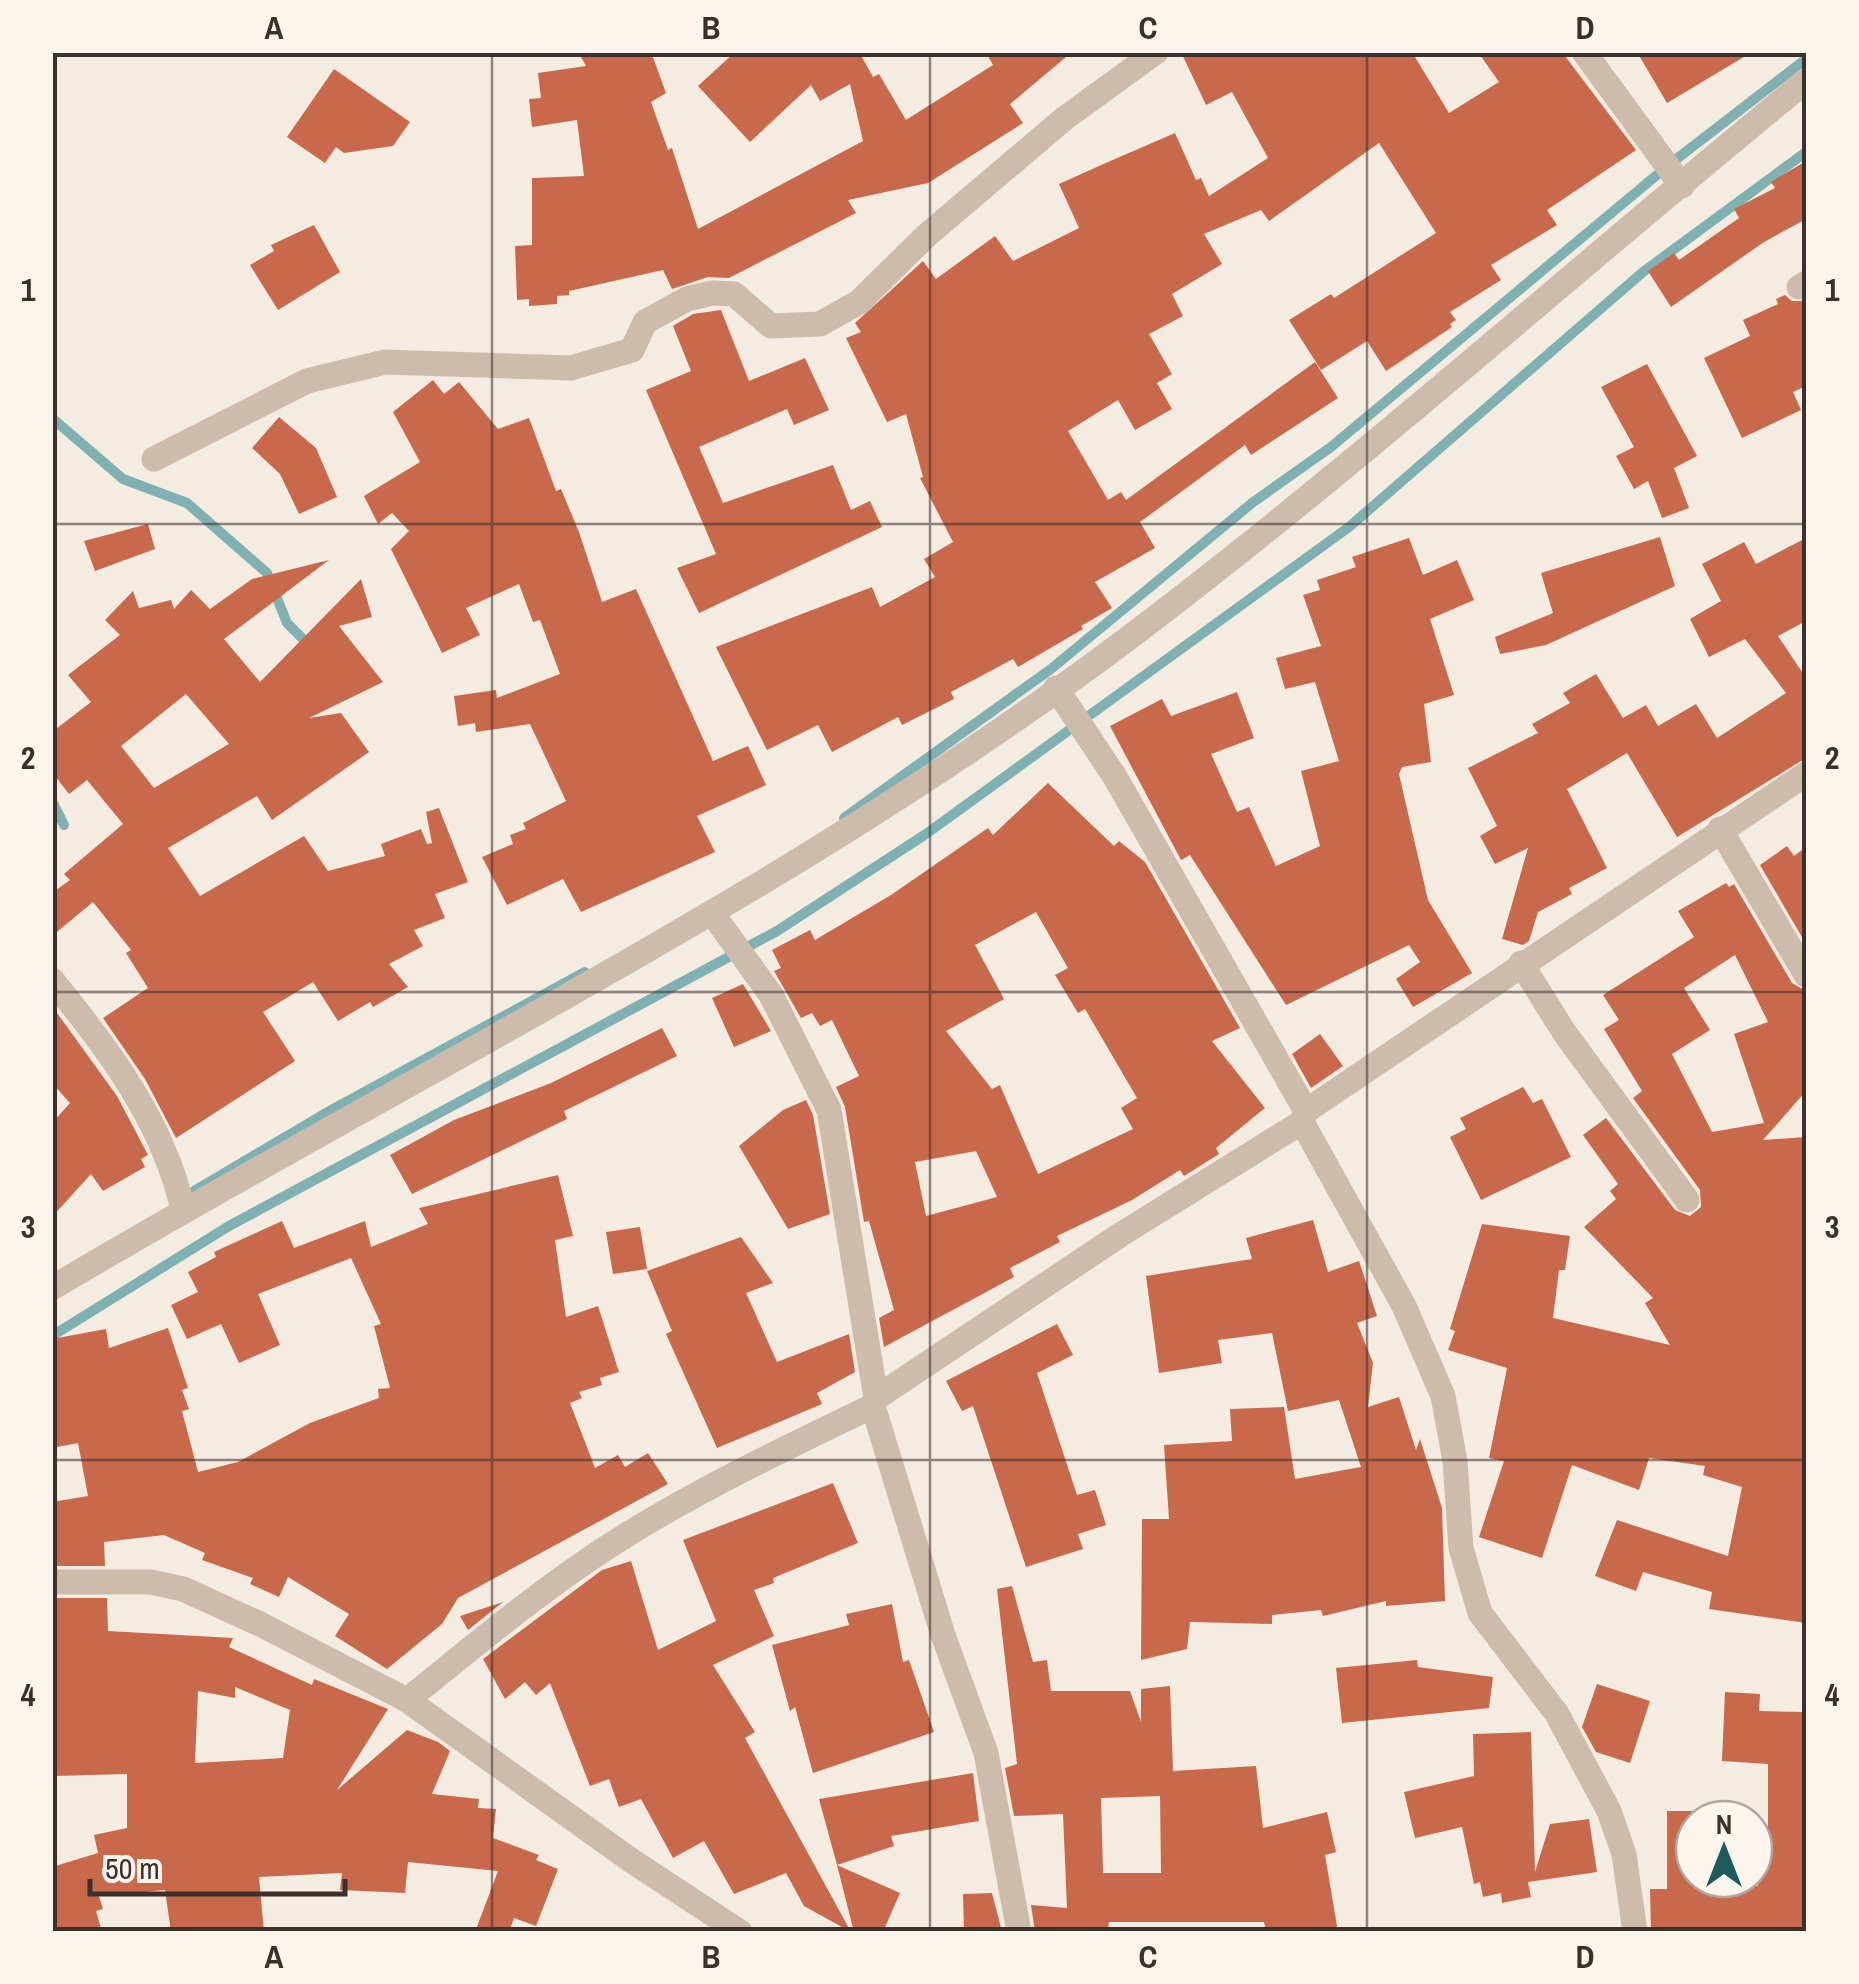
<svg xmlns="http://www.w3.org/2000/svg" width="1859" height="1984" font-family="'Archivo Narrow',sans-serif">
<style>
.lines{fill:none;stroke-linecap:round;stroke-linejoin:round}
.stream{stroke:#7fb0b2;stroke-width:10}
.building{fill:#c8694b;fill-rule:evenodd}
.minor{stroke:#cdbbac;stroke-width:25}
.tertiary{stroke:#cdbbac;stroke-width:25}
.grid{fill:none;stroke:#3b302b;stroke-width:2.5;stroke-opacity:0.55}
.neatline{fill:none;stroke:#3b302b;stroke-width:4}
.grid-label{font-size:32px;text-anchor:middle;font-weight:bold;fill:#3b302b}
</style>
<rect width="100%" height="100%" fill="#f4ebe1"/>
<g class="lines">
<g class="stream">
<path d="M52,418L123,479L187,503L267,573L287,623L308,644"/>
<path d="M52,801L64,825"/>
<path d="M844,818L1051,669L1252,503L1331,447L1670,164L1806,59"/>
<path d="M194,1191L326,1113L585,972"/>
<path d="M52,1336L229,1226L777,931L926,834L1349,527L1643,272L1806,152"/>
</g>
</g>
<g class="building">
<path d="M578,52H651L666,93L651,102L668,150L672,148L698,229L863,141L850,84L820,101L811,85L750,142L698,86L735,52H859L873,77L879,74L906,120L993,65L986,52H1072L1010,104L1023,123L928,183L848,200L856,213L729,278L708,277L672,289L663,270L569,291V295L557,296V304L529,306V299L517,300L515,246L532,245V178L584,176L577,120L532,127L529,99L541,98L538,73L586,66Z"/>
<path d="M1181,52H1412L1449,113L1499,82L1478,52H1562L1636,150L1547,210L1557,225L1491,265L1501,280L1450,312L1456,320L1450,324L1452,327L1386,371L1367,341L1321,370L1289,320L1331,294L1334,298L1436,233L1379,143L1269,221L1261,210L1204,234L1222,264L1172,294L1183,316L1149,334L1172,374L1157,383L1172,409L1135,430L1118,400L1068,431L1108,500L1121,492L1126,500L1315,362L1338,398L1251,455L1245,445L1140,522L1155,548L1095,582L1112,608L1081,626L1083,629L1018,667L1013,659L951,692L954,699L902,725L898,717L832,752L818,725L767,750L716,647L872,587L880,607L935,577L924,559L953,542L920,478L923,477L906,414L887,422L846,338L861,332L855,323L923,261L936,279L995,236L1013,261L1079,228L1059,184L1108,162L1175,133L1196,180L1201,178L1209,196L1268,158L1232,92L1206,105Z"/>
<path d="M1637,52H1752L1667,103Z"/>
<path d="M334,69L410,122L393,146L344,153L336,147L325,163L287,137Z"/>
<path d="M1806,161V219L1764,242L1671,307L1648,271L1674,253L1679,260L1739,218L1734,209L1775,188L1771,182Z"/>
<path d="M314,225L340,272L278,310L250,265L274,251L271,245Z"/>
<path d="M1785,295L1792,301H1806V386L1793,392L1801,410L1742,438L1704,358L1750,336L1743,320L1778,304L1776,299Z"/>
<path d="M721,310L749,381L805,358L829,410L794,425L787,409L699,447L723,503L833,465L851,510L870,501L882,527L699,613L677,568L716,554L646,390L691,371L673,326L693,314Z"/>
<path d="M1647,364L1697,456L1674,468L1689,508L1662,518L1648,481L1634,489L1616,456L1634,447L1601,387Z"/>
<path d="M433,380L444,394L459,382L498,429L529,418L556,491L561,489L579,532L602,602L636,589L713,761L748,746L766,785L697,816L715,852L581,912L563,879L507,905L482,857L513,844L510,835L526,829L523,823L566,801L530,724L476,732L475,723L458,726L454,696L496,690L497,698L560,674L540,620L533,622L519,584L466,608L480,635L442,653L391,549L409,531L392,513L378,524L364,496L420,462L393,412Z"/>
<path d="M279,417L316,448L337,497L299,514L280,474L252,448Z"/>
<path d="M148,524L155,549L95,571L84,541Z"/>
<path d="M1660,537L1675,586L1546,645L1500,654L1495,637L1553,613L1541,573Z"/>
<path d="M1409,538L1423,575L1457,560L1474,600L1430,619L1454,695L1424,704L1431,762L1402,767L1399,774L1428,900L1472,973L1413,1007L1396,979L1420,962L1409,945L1286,1005L1190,855L1181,860L1110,726L1162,699L1171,716L1237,692L1254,738L1211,754L1237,812L1249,807L1276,866L1320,846L1301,771L1339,761L1315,682L1285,689L1276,658L1321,646L1303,595L1320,590L1317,580L1356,567L1352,557Z"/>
<path d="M1806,538V621L1778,636L1806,678V758L1677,837L1627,753L1567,789L1607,868L1569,888L1572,894L1538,912L1529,941L1523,945L1502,939L1528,848L1495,864L1480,836L1497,826L1468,768L1538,733L1532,724L1570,703L1563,693L1596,674L1623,718L1646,705L1658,726L1696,704L1717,738L1786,693L1745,639L1709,657L1690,619L1721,601L1702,564L1744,542L1756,564Z"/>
<path d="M329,560L224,639L260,682L361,579L372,617L339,626L383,682L309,718L341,713L369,752L272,820L257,796L168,848L200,896L304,836L328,871L385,856L381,844L421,829L427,844L432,843L426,812L439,808L468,882L435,894L445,918L414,930L423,946L389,964L408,987L373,1007L370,1002L338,1021L313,982L263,1012L295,1061L176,1138L145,1079L103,1018L148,988L126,953L131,950L93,902L52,936V893L70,880L64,874L123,824L87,780L69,794L52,772V732L91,702L68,675L120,635L105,620L133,591L139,608L171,600L174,609L191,590L210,609L252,579ZM186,694L229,744L154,788L121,746Z"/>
<path d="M1048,783L1114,846L1119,841L1145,862L1240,1028L1212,1041L1265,1108L1216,1148L1219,1154L1184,1176L1180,1170L1132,1200L1057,1236L1060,1242L1010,1268L1014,1277L884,1347L879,1318L894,1310L869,1221L864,1222L845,1107L836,1087L859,1076L832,1020L820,1026L812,1013L801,1018L774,971L781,968L772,950L810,930L815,940L891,895L988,828L993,835ZM1036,912L1068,968L1055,975L1078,1013L1085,1009L1137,1098L1121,1108L1133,1129L1038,1174L1000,1085L992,1089L946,1031L1004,999L975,945ZM976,1151L997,1197L926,1216L915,1162Z"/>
<path d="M1787,846L1794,856L1806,847V944L1760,865Z"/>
<path d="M1726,883L1729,887L1734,884L1792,983L1806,991V1091L1763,1140L1806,1137V1623L1709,1609L1712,1592L1643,1572L1636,1591L1595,1576L1617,1520L1728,1556L1742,1487L1703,1475L1705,1466L1649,1458L1639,1490L1572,1465L1542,1558L1479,1537L1504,1461L1489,1458L1507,1368L1448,1350L1455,1331L1450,1329L1482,1224L1570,1236L1565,1270H1559L1553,1318L1670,1345L1645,1303L1653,1298L1584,1227L1616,1199L1610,1191L1618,1184L1583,1135L1606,1118L1675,1210L1690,1216L1701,1207L1700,1190L1633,1098L1642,1091L1604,1029L1619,1020L1603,995L1694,937L1678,911ZM1735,955L1768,1022L1734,1034L1764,1123L1712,1132L1672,1054L1710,1030L1684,988Z"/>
<path d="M743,984L771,1031L734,1047L712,998Z"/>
<path d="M52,1006L117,1096L148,1155L141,1159L145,1167L103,1191L91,1174L52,1217V1123L70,1103L52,1083Z"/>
<path d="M662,1028L677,1056L564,1111L567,1119L412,1194L390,1155L454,1120L551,1083Z"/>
<path d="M1320,1034L1343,1066L1311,1088L1292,1054Z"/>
<path d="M1523,1087L1533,1103L1542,1099L1571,1157L1481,1200L1450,1137L1466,1129L1460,1118Z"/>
<path d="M806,1100L813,1115L830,1214L788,1229L739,1146L783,1110Z"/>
<path d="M558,1175L573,1236L555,1240L566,1317L598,1306L619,1372L600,1378L602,1385L579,1392L582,1398L570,1403L595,1468L618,1455L625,1467L648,1453L668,1484L458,1598L442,1624L387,1669L335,1636L349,1614L288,1577L279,1597L250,1584L253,1578L202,1560L205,1553L164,1535L104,1542L105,1566H52V1502L88,1496L78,1443L52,1448V1339L106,1329L109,1348L168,1328L188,1388L182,1390L189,1409L182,1411L198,1472L238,1462L310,1423L379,1398L378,1389L390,1388L374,1326L381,1324L351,1258L258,1294L280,1345L239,1363L221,1324L187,1339L171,1305L198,1292L188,1272L216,1257L214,1252L282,1221L294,1248L365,1221L371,1247L428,1224L419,1208Z"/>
<path d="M1313,1220L1328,1272L1359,1261L1377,1316L1357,1323L1373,1363L1368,1407L1399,1397L1416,1450L1420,1439L1442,1508L1445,1601L1386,1606V1601L1323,1616L1321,1610L1272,1615V1624L1190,1622L1187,1649L1141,1660L1142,1519H1169L1164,1445L1232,1441L1230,1409L1284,1407L1295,1479L1361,1467L1339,1400L1288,1411L1272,1333L1218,1340L1222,1363L1159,1373L1146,1276L1252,1259L1246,1238Z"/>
<path d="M640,1227L647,1269L613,1274L606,1232Z"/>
<path d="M741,1237L773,1283L746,1293L777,1362L849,1334L855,1372L817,1393L822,1404L717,1448L666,1334L672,1331L647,1271Z"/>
<path d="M1057,1324L1073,1355L1037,1373L1077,1495L1095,1490L1106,1525L1078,1534L1083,1549L1026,1567L973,1406L962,1411L946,1381Z"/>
<path d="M833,1483L858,1543L773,1578L774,1583L754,1590L774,1636L713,1665L755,1732L745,1738L851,1932L804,1906L786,1873L734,1894L704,1841L673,1858L641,1799L619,1807L609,1779L590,1786L550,1683L536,1695L525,1682L505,1699L483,1659L602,1570L631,1561L658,1650L716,1621L683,1540Z"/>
<path d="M1012,1586L1033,1662L1047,1660L1051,1691H1130L1141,1722V1689L1170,1686L1173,1771L1256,1766L1263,1828L1327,1812L1336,1852L1325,1855L1338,1932H1266L1264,1922H1109L1108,1928L1099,1927V1932H1035L1031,1905L1067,1908L1063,1814L1014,1816L1005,1768L1017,1764L997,1589ZM1160,1796L1161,1873H1103L1101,1798Z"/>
<path d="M52,1598H107L108,1631L233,1638L229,1647L312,1685L314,1679L388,1709L337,1790L407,1730L438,1742L450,1751L432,1794L479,1799L478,1808L496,1809L493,1838L539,1855L536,1860L558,1869L536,1926L514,1918L509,1932H475L498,1871L408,1862L405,1893L340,1890L342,1873L259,1877L264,1932H171L165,1890L99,1896L103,1909L96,1911L102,1932H52V1867L98,1853L94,1835L127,1828V1774L55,1776ZM235,1687L290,1710L283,1758L195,1763L198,1691L235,1698Z"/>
<path d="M503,1602L468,1630L460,1616Z"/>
<path d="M892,1604L903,1662L909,1660L934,1732L813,1773L795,1707L790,1711L772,1645L849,1625L846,1614Z"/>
<path d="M1417,1660L1418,1667L1493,1677L1489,1708L1342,1723L1336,1668Z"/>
<path d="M1597,1684L1650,1701L1630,1763L1596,1752L1582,1727Z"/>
<path d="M1725,1692L1760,1694L1759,1711L1806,1712V1932H1651L1650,1889H1667V1811H1694V1888L1758,1886L1756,1826H1768V1764L1722,1761Z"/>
<path d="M1531,1732L1535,1872L1550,1824L1589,1819L1597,1872L1528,1882L1531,1897L1502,1903L1501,1893L1483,1897L1480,1882L1474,1884L1462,1827L1415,1838L1404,1792L1474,1776L1473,1734Z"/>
<path d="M973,1773L979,1821L891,1836L894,1846L837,1865L819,1799Z"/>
<path d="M837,1865L900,1893L883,1932H854Z"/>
<path d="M992,1893L1002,1932H964L963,1894Z"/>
</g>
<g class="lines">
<g class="minor">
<path d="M1584,52L1682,186"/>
<path d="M1799,287L1806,283"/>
<path d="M154,459L307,381L385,362L571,368L632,350L645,322L687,299L712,293L734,294L771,326L820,324L859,302L926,236L1065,118L1156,52"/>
<path d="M1056,688L1115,777L1306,1111"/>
<path d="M1720,829L1806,975"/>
<path d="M712,913L771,995L829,1110L876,1398"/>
<path d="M1521,963L1564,1032L1687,1200"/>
<path d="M52,980C107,1047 164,1123 183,1210"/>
<path d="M1302,1122L1404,1306L1443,1396L1455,1461L1461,1548L1480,1613L1557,1714L1609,1811L1624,1854L1635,1932"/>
<path d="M873,1406L943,1635L986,1753L1019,1932"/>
<path d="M52,1582H151L183,1589L260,1624L407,1700L632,1861L740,1932"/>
<path d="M407,1700C478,1643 550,1582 628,1534C706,1486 790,1446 873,1406L876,1398L1120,1235L1302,1122L1306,1111L1806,774"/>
</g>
<path class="tertiary" d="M52,1288C408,1076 785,895 1118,646C1355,468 1576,268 1806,81"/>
</g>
<path class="grid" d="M492,52V1932M930,52V1932M1367,52V1932M52,524H1806M52,992H1806M52,1460H1806"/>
<rect width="1859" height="1984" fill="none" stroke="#fbf5ee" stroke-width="110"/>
<g transform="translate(1724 1849)"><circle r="48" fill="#fbf5ee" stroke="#aea6a0" stroke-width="2.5"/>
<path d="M0-8L18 38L0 25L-18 38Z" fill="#1f5a5e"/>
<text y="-15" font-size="28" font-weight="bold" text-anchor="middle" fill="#3b302b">N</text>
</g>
<path d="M90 1879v15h255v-15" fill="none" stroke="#3b302b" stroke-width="5"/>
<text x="105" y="1879" font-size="30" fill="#3b302b" stroke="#fbf5ee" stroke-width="8" paint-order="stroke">50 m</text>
<rect x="55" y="55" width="1749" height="1874" class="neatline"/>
<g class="grid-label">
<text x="274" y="39">A</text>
<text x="711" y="39">B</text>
<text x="1148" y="39">C</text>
<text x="1585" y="39">D</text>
<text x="28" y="301">1</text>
<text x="1832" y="301">1</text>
<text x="28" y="769">2</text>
<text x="1832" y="769">2</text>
<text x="28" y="1238">3</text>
<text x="1832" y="1238">3</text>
<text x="28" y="1706">4</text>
<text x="1832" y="1706">4</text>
<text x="274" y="1968">A</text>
<text x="711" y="1968">B</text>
<text x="1148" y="1968">C</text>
<text x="1585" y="1968">D</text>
</g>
</svg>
